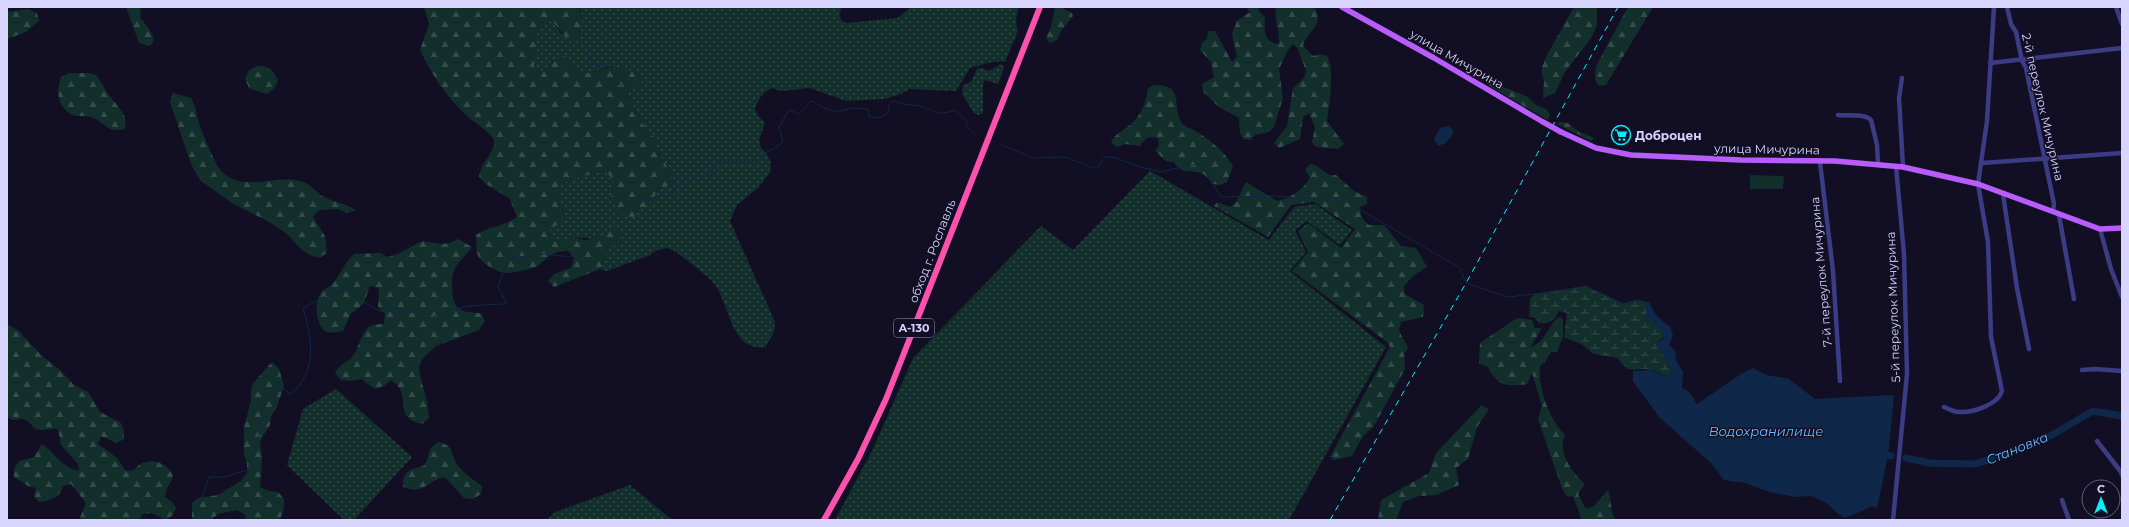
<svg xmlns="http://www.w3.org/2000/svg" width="2129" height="527" font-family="Montserrat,sans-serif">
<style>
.grass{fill:url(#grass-dots)}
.forest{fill:url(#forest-firs)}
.wetland{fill:url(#wetland-marsh)}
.pitch{fill:#122f2c}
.water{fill:#0f2849}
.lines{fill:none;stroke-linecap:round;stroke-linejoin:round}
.stream{stroke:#0f2849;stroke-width:1}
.river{stroke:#0f2849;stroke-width:7}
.minor{stroke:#3b3c83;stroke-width:4.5}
.major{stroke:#b85dfc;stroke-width:5.5}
.highway{stroke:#fc51ac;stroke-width:6}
.rail{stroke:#04eefa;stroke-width:1;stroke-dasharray:6 5;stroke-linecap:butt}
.major-bridge{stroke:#b85dfc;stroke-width:5.5}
.labels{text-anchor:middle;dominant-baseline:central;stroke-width:3;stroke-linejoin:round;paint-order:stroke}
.shield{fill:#120f25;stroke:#9c99bd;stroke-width:1}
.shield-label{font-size:11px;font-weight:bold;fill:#d7d4fe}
.street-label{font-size:12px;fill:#d7d4fe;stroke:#120f25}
.poi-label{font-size:12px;font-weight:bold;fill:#d7d4fe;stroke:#120f25;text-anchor:start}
.water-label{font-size:13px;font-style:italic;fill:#64befc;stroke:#120f25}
</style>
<defs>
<pattern id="grass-dots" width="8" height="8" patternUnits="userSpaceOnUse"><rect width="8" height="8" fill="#122f2c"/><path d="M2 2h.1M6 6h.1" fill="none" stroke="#344c4c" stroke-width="1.8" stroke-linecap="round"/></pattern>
<pattern id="forest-firs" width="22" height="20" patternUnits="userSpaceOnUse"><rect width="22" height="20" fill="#122f2c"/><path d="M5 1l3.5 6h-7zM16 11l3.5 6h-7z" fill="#344c4c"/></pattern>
<pattern id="wetland-marsh" width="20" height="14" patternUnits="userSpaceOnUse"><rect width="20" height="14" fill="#122f2c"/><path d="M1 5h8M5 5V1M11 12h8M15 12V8" fill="none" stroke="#344c4c"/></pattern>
</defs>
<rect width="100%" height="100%" fill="#120f25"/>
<g class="grass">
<path d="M579,7H842L839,15L842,21L847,23L898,18L911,7H1018L1016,22L1018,31L1005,62C993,60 982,65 970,68L956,91L909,89L901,94L884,99L846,101L810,88L781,91L772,88C762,93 758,99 755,109L758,116L765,123L759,140L761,148L767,154L771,163L770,172L759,187L737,205L730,221L775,322L774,332L765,347C732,352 730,308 717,288C709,275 687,261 675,251L667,248L657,250L650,255L607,271L600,269L607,251L621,240L602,236L594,239L576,237L559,243L551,239L548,231L564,212L557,195L559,187L566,181L603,171L612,176L616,184L612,193L654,199L657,190L675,183L672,174L657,151V142L627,100L628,91L637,88L612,66L586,74L578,73L568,57L552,61L547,68L539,72L534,66V56L538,48L534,40L538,32L551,20L562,35L582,16Z"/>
<path d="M1001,64L1004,68L998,84L985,80L983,84V113L979,115L974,113L962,94L963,85L971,82L977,69L981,68L989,71Z"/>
<path d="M1150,171L1269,240L1294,207L1315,204L1352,230L1340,245L1307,221L1295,230L1306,252L1290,271L1386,347L1289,520H835L873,449L913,358L1041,226L1073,250Z"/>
<path d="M336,389L412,457L354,520H344L287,465L303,409Z"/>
<path d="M630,485L672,520H547L555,512Z"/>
</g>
<g class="forest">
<path d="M126,7H141L140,17L150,30L154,40L152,44L148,46L139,43Z"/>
<path d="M424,7H579C583,19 583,31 579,43L570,42L551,20L538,32L534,40L538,48L534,56V66L539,72C548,69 551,61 560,56L568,57L578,73C605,75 619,53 643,81L637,88L628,91L627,100L657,142V151L672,174L675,183L657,190L654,199L633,217L623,216L611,202C613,186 620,180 603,171L567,181L559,187C557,200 565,208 563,221L548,231L551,239L559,243L576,237L584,240L594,239L602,236L616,225L622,231L621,240L607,251L600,269L554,287L548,281L554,274L571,268L574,258L568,251C546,251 548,262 533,268C526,270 516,272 509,273C500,274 479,263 477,253C476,248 477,240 476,235C489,226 505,226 517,217L510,199L486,184L479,177C481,162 495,152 494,141C492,133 472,121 466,115C445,95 432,75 420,50L429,24Z"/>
<path d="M1055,7H1060L1072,13L1073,16L1061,31L1057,40L1050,43L1046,38L1051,27Z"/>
<path d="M1246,7H1258L1260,12L1265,17C1264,31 1263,42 1279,44C1280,32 1274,20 1276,7L1315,8C1325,27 1306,31 1303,46L1313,56L1320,54L1327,56C1335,70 1329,104 1327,121L1344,144L1338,149L1316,147L1312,142L1315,127L1309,113L1303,117L1300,139L1279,148L1274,143L1287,126L1293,88L1304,78L1306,71L1298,49L1293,44L1288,50L1279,69L1283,98L1274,127L1269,132L1255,135L1250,140L1243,139L1240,132L1239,118L1219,107L1203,92L1202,84L1214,77L1211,62L1200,50L1202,43L1207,38L1208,31H1215L1232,62L1237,57L1232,34L1237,21L1250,12Z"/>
<path d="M1574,7H1597V25L1591,38L1565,72L1555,93L1543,98L1544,81L1542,74V67L1546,57Z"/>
<path d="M1628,7H1653L1606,85L1599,86L1595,80L1596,66Z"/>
<path d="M28,9L37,13L39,21L26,32L7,39V12Z"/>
<path d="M257,66C269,66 273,69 278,81L274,89L267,94L249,88L245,79L249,70Z"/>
<path d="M69,73H88L96,75C102,83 106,92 112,99C120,110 128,114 125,129C105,133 107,123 91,117C85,115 78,117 73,115C57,108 56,91 61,77Z"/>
<path d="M1492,82L1528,97L1536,105L1546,109L1550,114L1548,120L1489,86L1488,83Z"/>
<path d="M1155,85C1188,85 1169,111 1184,125C1187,128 1193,129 1197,132C1208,138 1228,155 1233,166L1227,182L1220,185L1212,184C1199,161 1185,181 1174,162L1166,161L1155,151L1159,145L1158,138C1149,136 1145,137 1140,146L1125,144L1118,147L1111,143C1115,133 1123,131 1131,124C1142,114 1146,102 1148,88Z"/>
<path d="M173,93L191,98C196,106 196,114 199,123C201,130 215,163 219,168C239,195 274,174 300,181C309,183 315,191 322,196C333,202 345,203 356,210L347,213L338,209L319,210L313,217L325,236L327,253L319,258L310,255L302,250L287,234L271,223L232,203L200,180L191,164L170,102Z"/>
<path d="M1560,122L1568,123L1576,130L1594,138L1591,141L1557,124Z"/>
<path d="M1310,164L1317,166L1329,175H1336L1354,191L1367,197V204L1360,207C1360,216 1363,220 1369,225H1384L1401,246L1416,248L1427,267L1414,275L1404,286L1405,294L1424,305L1423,317L1401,322L1399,330C1401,337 1406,341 1408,348L1404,354L1405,369L1374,426L1363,436L1352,456L1334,460L1330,457L1390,347L1387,342L1292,271L1308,252L1298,231L1308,223L1341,248L1355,229L1314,202L1291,205L1268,237L1214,206L1217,202L1230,207L1236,202L1246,182L1277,201C1289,199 1306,188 1310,177L1305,170Z"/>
<path d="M458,239L472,247C467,255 459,260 455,269C451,276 452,283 452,290C453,310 462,313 481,313L485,321L479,330L436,346L423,358L419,367L420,376L427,401L429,418L422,424C390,416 415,396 391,380L384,386L375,389L361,379L351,381L341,380L335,373C342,361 348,364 354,354C359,347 361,335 367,329C371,324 378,324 384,324L385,314L378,307L379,288L370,286L364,303L350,315L343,331C337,332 331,334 325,331C316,325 315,305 319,296C321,291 328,288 332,284C341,275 344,263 354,254L381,253L388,257L398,254L422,241L441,244L450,243Z"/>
<path d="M1560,317L1563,319V337L1557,352H1551L1545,362L1540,366C1538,388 1549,419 1565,435C1557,452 1572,473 1585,484L1578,494L1586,509L1594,506L1608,490C1612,501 1610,510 1615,520H1582L1573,496L1567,497L1562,488L1538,419L1542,406L1532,373L1527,384C1507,387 1497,386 1488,367L1479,363L1480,343L1514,320L1519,318L1532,320L1535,328H1542L1530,348L1541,341L1555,320Z"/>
<path d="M7,324L19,331L41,355L60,370L74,385L88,392L100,412L121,423L124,431V439L117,443L101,436L98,444L117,458L126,471L134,470C145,456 165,460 173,475C171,484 166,488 165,497L172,502L176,508L173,515L166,520L151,513L142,514L139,520H79L86,503L71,484L63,486C59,499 51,500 39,502L34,496L36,488L28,486L14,477V469L19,461L34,457L42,444C55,453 62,468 79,471L78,464L61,445L58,429C52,428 47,430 41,430C28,429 33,415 13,420L7,417Z"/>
<path d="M272,362L279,369L284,386L276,409L271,416L270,425L260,441L262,459L260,487L269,491L278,492L284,499V509L280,520H246L245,515L237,510L218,514L211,520H192V503L198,498L218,495L241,481L247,473V463L244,455V427L251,401V391L253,383Z"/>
<path d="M1481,406L1489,409L1477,427L1468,459L1456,468L1459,485L1436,495L1419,496L1403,502L1396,520H1378L1381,500L1429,473L1436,453Z"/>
<path d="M438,442C456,445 449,455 459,467C465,474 474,480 482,486L481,494L473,499L464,498L445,477C427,480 424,496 403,487C403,468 411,471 425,465L431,448Z"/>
</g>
<path class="wetland" d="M1585,286L1624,304L1636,300L1650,303L1645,307L1664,333V336L1657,343V347L1664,356L1672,373L1666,376C1661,374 1656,371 1651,370C1634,366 1630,377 1618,358L1594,354L1583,345L1564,337L1567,313L1559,311C1554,320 1551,324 1539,323L1535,317H1529L1530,299L1534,294Z"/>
<path class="pitch" d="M1750,175L1784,176L1783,189H1750Z"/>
<g class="water">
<path d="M1449,126L1454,132L1446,143L1438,146L1434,139L1440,128Z"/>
<path d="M1650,303C1654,314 1660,321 1670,326L1673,336L1669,345L1675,350L1676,360L1683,372L1682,388L1689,392L1697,404L1741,374L1753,368L1766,375L1789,379L1815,399L1894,395L1888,455L1877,508L1873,506L1845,518L1836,512L1827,503L1811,496L1795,497L1770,492L1745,483L1724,480L1711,463L1659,417L1633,381V371L1650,370L1666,376L1672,373L1664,356L1657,347V343L1663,339L1664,333L1647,316L1645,307Z"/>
</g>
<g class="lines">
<g class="stream">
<path d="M604,7L603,36L587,53L592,64L608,66C635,104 654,146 674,188"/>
<path d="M1001,145L1034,158L1066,157L1093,168H1097L1105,157H1113L1144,168L1162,172L1172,169L1201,164L1221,197L1277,196L1347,202L1460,268L1466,283L1508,297L1560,291L1585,286L1624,304L1636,300L1650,303"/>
<path d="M194,520L209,477H225L247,470L257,447L262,411L272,391L284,389L291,394C318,370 312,339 303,308L325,296L349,289L367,304L382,312L390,307L412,313L419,308L429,319C453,305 480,305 507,304L498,287L508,258L546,254L570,257L595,236L620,209L636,199L675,195V189L689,177L712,174L715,162H759L761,155L777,147L783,141L779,127L789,110L799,114L812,101L826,109L838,112L852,108L867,109L870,117L879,118L888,113L889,105L894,101C905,106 909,104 919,106C935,110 937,117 955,110L968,122L965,126L975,134"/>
</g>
<g class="river">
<path d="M1888,455L1891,456"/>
<path d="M1906,458L1929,463L1974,464L1996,458L2052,435L2093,411L2122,416"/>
</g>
<g class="minor">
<path d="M2007,7L2011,24L2016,32L2022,61L2026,68L2054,204L2053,212"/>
<path d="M2116,7L2122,24"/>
<path d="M1990,63L2122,48"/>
<path d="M1902,78L1899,98L1903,167"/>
<path d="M1838,115C1848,116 1864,113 1871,120L1877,145L1878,163"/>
<path d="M1820,162L1833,271L1840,381"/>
<path d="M1982,163L2122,153"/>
<path d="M2003,194L2017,288L2029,349"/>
<path d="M2059,215L2074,299"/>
<path d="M2100,229L2111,269L2122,297"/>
<path d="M2082,370L2095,369L2122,371"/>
<path d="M1944,407C1948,409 1954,412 1959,412C1972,413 1998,405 2002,391L1991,337L1988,242L1978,184L1987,121L1994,7"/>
<path d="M2097,441L2121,472L2122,475"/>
<path d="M2062,500L2069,520"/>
<path d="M1893,520L1907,374L1904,254L1896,166"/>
</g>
<g class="major">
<path d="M1342,7L1434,58L1543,122"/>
<path d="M1561,132L1596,148L1631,155L1741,160L1835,161L1903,167L1978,184L2100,229L2122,228"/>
</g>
<path class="highway" d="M824,520L858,459L886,399L1040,7"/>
<path class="rail" d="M1330,520L1466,283L1618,7"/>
<path class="major-bridge" d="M1543,122L1561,132"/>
</g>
<defs>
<symbol id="supermarket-ring" viewBox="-11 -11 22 22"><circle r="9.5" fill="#120f25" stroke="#04eefa" stroke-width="1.5"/><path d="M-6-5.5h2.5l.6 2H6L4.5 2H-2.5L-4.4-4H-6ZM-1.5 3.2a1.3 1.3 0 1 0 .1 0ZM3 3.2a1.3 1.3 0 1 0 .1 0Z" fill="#04eefa"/></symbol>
</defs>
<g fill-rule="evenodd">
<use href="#supermarket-ring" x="1610" y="124" width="22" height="22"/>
</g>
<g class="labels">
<rect class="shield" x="894" y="319" width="40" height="18" rx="3"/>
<g class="shield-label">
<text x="914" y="328">А-130</text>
</g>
<g class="street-label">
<text transform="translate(1457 59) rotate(30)">улица Мичурина</text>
<text transform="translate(2043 107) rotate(77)">2-й переулок Мичурина</text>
<text transform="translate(1767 149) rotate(1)">улица Мичурина</text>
<text transform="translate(932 251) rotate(-69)">обход г. Рославль</text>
<text transform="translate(1821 272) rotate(-95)">7-й переулок Мичурина</text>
<text transform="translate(1893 307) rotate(-92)">5-й переулок Мичурина</text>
</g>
<g class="poi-label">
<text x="1635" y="135">Доброцен</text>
</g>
<g class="water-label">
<text x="1766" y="431">Водохранилище</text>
<text transform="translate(2017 448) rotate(-22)">Становка</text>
</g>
</g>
<rect width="2129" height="527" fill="none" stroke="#d7d4fe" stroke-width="16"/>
<g transform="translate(2101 499)"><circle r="19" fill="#120f25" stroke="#615e7c"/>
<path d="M0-3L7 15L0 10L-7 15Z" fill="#04eefa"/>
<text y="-6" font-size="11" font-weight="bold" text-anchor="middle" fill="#d7d4fe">С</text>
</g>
</svg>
